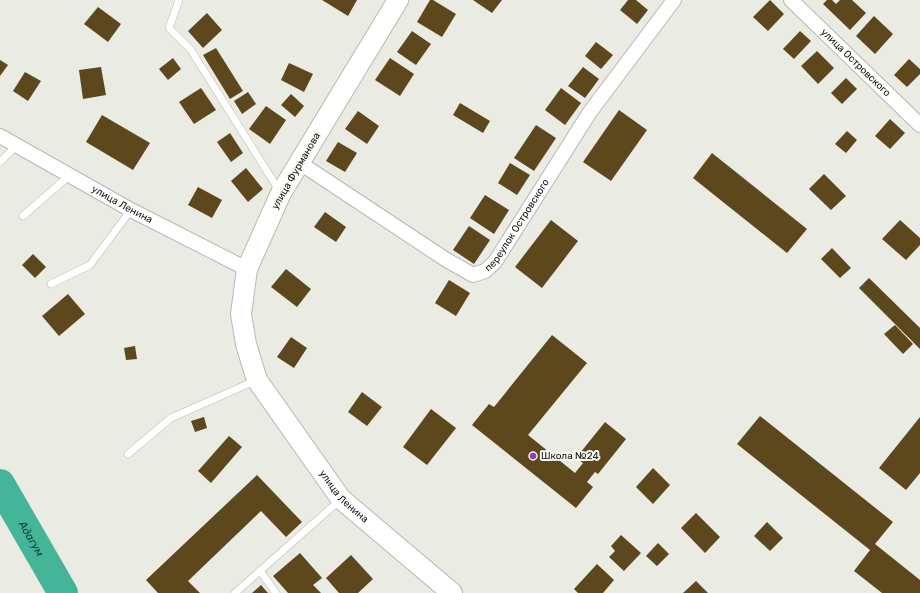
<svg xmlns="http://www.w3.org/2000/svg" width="920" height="593" font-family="Rubik,sans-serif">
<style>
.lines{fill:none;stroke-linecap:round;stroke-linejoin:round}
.river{stroke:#45b59a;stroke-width:30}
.building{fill:#5d471d}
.service-casing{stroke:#b7b8b1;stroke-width:8}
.minor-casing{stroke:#b7b8b1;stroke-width:16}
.secondary-casing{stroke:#b7b8b1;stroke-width:22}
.service{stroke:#fff;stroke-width:7}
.minor{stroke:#fff;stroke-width:14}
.secondary{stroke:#fff;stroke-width:20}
.poi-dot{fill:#933eab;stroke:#f7f8f0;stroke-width:1.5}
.labels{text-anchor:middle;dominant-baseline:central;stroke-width:4;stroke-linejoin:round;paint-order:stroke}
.street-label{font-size:10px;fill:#131310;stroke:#f7f8f0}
.poi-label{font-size:10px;fill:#131310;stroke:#f7f8f0;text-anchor:start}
.water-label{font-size:11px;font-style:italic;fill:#114236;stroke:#f7f8f0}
</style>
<rect width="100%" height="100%" fill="#eaebe3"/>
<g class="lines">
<path class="river" id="s1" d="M0,484L63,593"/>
</g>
<g class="building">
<path d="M322,0H357L348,16Z"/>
<path d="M430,0H433L456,14L442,37L417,22Z"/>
<path d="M473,0H502L492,13Z"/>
<path d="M628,0H636L648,10L637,24L620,10Z"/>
<path d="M770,0L784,14L768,31L753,17Z"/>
<path d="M827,0H832L836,4L840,0H852L866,13L850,30L823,4Z"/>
<path d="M98,7L121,24L108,42L84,24Z"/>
<path d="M207,13L222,30L203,48L188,31Z"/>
<path d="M874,16L893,34L875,54L856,36Z"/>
<path d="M412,31L431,44L416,65L397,52Z"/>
<path d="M800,31L811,41L794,59L783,49Z"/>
<path d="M596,42L613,55L601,69L585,56Z"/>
<path d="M216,48L243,91L230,99L203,55Z"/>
<path d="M817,51L834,68L818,84L801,66Z"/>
<path d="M173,58L181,69L168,80L159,69Z"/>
<path d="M390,58L414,74L400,96L375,80Z"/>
<path d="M909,59L920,69V74L907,87L894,75Z"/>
<path d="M0,60L8,65L0,76Z"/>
<path d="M289,63L313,74L304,92L281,80Z"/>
<path d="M101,67L106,95L83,99L79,70Z"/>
<path d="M583,67L599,79L585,98L568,86Z"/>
<path d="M25,72L41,81L28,101L13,91Z"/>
<path d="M846,78L857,89L842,104L831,93Z"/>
<path d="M201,88L216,110L194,124L179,102Z"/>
<path d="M561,88L581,103L565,125L545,110Z"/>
<path d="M248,92L256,104L242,114L234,101Z"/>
<path d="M291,94L304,106L295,117L281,105Z"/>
<path d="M460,103L490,121L483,133L453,115Z"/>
<path d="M266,106L286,120L270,144L249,129Z"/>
<path d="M619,110L647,130L611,181L583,162Z"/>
<path d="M358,111L379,126L367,144L345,129Z"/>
<path d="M102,115L150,143L133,170L86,142Z"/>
<path d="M890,119L905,133L890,149L875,136Z"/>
<path d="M536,125L556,138L534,171L514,158Z"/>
<path d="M847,131L857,140L846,153L835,144Z"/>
<path d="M230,133L243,153L231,162L217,142Z"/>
<path d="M338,142L357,153L345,172L326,161Z"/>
<path d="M712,153L807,229L787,253L693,178Z"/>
<path d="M510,163L530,175L517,195L498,183Z"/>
<path d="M246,168L263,189L248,202L231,181Z"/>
<path d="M824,174L846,196L831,210L809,189Z"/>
<path d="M198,187L222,200L212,218L188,205Z"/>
<path d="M485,195L509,210L494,234L470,218Z"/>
<path d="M325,212L346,227L336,242L314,227Z"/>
<path d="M551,220L578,241L542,288L515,267Z"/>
<path d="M900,220L920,238V245L906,260L882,239Z"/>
<path d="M469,226L490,240L474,264L453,250Z"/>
<path d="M832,248L851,268L840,278L821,259Z"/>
<path d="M33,254L46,267L35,278L22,265Z"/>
<path d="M286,269L311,289L297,307L271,287Z"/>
<path d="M869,278L920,328V349L859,288Z"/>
<path d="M449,280L470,293L456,316L435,303Z"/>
<path d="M68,294L85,314L59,336L42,316Z"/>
<path d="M895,325L913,344L903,354L884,334Z"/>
<path d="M552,335L587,363L528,435L575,473L583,463L576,458L605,422L626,439L598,474L595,472L587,482L593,487L576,508L472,425L489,404L494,407Z"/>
<path d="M291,337L307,348L294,368L277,357Z"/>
<path d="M135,346L137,359L126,360L124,348Z"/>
<path d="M362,392L382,407L367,426L348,412Z"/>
<path d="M431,409L456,428L427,465L403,447Z"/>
<path d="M760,416L893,522L875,544L920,580V593H882L854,571L870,550L737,444Z"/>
<path d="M204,417L207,428L195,432L191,421Z"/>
<path d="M920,417V473L906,490L879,468Z"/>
<path d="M229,436L242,447L211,483L198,471Z"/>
<path d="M653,468L670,485L653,504L636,487Z"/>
<path d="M257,475L302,522L286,537L261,511L188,581L200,593H158L146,580Z"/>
<path d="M696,513L720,537L705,553L681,528Z"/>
<path d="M767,522L783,538L770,551L754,536Z"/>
<path d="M621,535L641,553L624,571L609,557L615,551L611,546Z"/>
<path d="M658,543L669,554L657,566L646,556Z"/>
<path d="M300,553L322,578L313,585L321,593H288L273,576Z"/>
<path d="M351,555L373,579L358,593H339L326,578Z"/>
<path d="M597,564L614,580L603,593H578L574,589Z"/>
<path d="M696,581L708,593H683Z"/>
<path d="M261,585L268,593H252Z"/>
</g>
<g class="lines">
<defs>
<g id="service">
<path d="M179,0L169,28L191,50L280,192"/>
<path d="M0,162L16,146"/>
<path d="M23,216L70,175"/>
<path d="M51,284L90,265L131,210"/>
<path d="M128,454L171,418L257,380"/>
<path d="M260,571L276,593"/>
<path d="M235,593L340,500"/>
</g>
<g id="minor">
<path id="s2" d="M791,0L920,125"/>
<path id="s3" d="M0,136L131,210L247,269"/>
<path id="s4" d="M300,163L445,259L473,275L485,271L495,262L590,112L674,0"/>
</g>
<g id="secondary">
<path id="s5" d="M398,0L281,193L247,269L241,314L246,344L257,380L341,499L452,593"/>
</g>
</defs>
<use href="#service" class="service-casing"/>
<use href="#minor" class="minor-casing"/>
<use href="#secondary" class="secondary-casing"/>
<use href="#service" class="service"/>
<use href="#minor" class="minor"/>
<use href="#secondary" class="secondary"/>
</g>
<circle class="poi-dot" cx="533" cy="456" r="4"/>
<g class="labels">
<g class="street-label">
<text stroke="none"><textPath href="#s2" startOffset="90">улица Островского</textPath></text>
<text transform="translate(296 171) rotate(-60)">улица Фурманова</text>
<text stroke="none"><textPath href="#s3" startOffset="140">улица Ленина</textPath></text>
<text stroke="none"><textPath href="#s4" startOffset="275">переулок Островского</textPath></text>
<text stroke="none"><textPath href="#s5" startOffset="568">улица Ленина</textPath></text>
</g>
<g class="poi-label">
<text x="541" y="456">Школа №24</text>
</g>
<g class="water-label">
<text stroke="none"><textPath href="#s1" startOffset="63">Адагум</textPath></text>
</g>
</g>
</svg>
